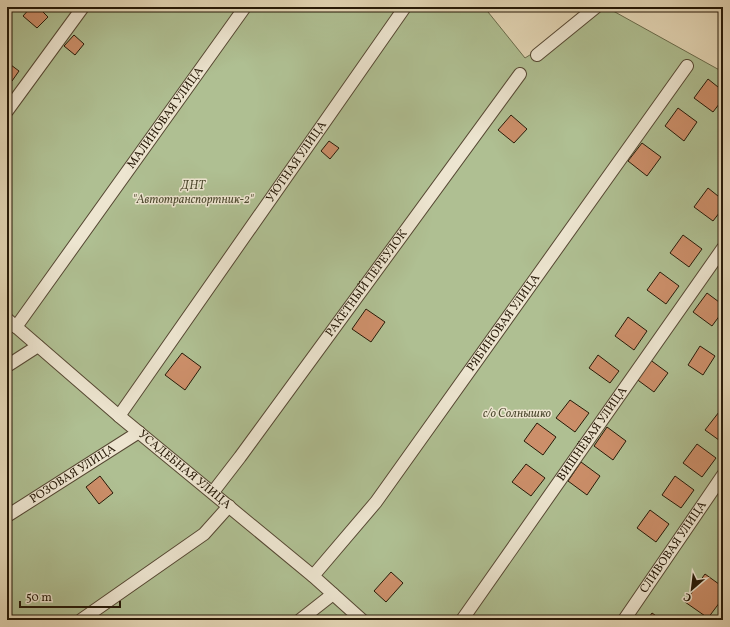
<svg xmlns="http://www.w3.org/2000/svg" width="730" height="627" font-family="Vollkorn,serif">
<style>
.green{fill:#afbf92;stroke:#6a6c4c}
.building{fill:#cc8f6a;stroke:#261907}
.lines{fill:none;stroke-linecap:round;stroke-linejoin:round}
.street-casing{stroke:#564833;stroke-width:14}
.street{stroke:#ede5d0;stroke-width:12}
.labels{text-anchor:middle;dominant-baseline:central;stroke-width:3;stroke-linejoin:round;paint-order:stroke}
.street-label{font-size:12px;fill:#261907;stroke:#ede5d0}
.park-label{font-size:12px;font-style:italic;fill:#4f4b31;stroke:#ede5d0}
</style>
<rect width="100%" height="100%" fill="#e4d7b6"/>
<filter id="stains"><feTurbulence type="fractalNoise" baseFrequency=".005" numOctaves="4"/><feColorMatrix values="0 0 0 0 .2 0 0 0 0 .09 0 0 0 0 .02 0 0 0 .5 -.17"/></filter>
<radialGradient id="worn" r=".72"><stop offset=".6" stop-color="#630" stop-opacity="0"/><stop offset="1" stop-color="#630" stop-opacity=".3"/></radialGradient>
<path class="green" d="M7,7H484L525,58L606,7L723,72V620H7Z"/>
<g class="building">
<path d="M31,7H38L48,17L37,28L23,16Z"/>
<path d="M74,35L84,44L75,55L64,46Z"/>
<path d="M7,62L19,71L12,81L7,77Z"/>
<path d="M708,79L723,91V99L713,112L694,98Z"/>
<path d="M678,108L697,122L684,141L665,126Z"/>
<path d="M511,115L527,129L514,143L498,130Z"/>
<path d="M329,141L339,148L330,159L321,151Z"/>
<path d="M642,143L661,157L647,176L628,161Z"/>
<path d="M708,188L723,200V208L713,221L694,207Z"/>
<path d="M683,235L702,249L689,267L670,253Z"/>
<path d="M660,272L679,286L666,304L647,290Z"/>
<path d="M707,293L723,305V311L712,326L693,312Z"/>
<path d="M366,309L385,322L371,342L352,329Z"/>
<path d="M628,317L647,331L634,350L615,336Z"/>
<path d="M700,346L715,356L703,375L688,365Z"/>
<path d="M182,353L201,367L185,390L165,375Z"/>
<path d="M598,355L619,371L610,383L589,368Z"/>
<path d="M649,359L668,373L654,392L635,378Z"/>
<path d="M570,400L589,413L575,432L556,418Z"/>
<path d="M719,412L723,415V443L705,430Z"/>
<path d="M537,423L556,437L543,455L524,441Z"/>
<path d="M607,427L626,441L613,460L594,446Z"/>
<path d="M697,444L716,458L702,477L683,463Z"/>
<path d="M581,462L600,476L587,495L568,481Z"/>
<path d="M526,464L545,478L531,496L512,482Z"/>
<path d="M100,476L113,493L99,504L86,487Z"/>
<path d="M675,476L694,490L681,508L662,495Z"/>
<path d="M650,510L669,524L656,542L637,528Z"/>
<path d="M391,572L403,583L386,602L374,591Z"/>
<path d="M705,574L723,587V598L708,618L685,602Z"/>
<path d="M652,613L662,620H647Z"/>
</g>
<g class="lines">
<defs>
<g id="street">
<path d="M537,55L596,7"/>
<path d="M7,111L83,7"/>
<path id="s1" d="M7,319L119,416L313,576L362,620"/>
<path id="s2" d="M16,327L245,7"/>
<path d="M7,366L38,346"/>
<path id="s3" d="M119,416L405,7"/>
<path id="s4" d="M213,492L240,457L520,74"/>
<path id="s5" d="M7,516L139,432"/>
<path id="s6" d="M313,576L376,502L687,66"/>
<path d="M81,620L204,534L229,506"/>
<path d="M300,620L333,594"/>
<path id="s7" d="M462,620L723,248"/>
<path id="s8" d="M624,620L723,475"/>
</g>
</defs>
<use href="#street" class="street-casing"/>
<use href="#street" class="street"/>
</g>
<g class="labels">
<g class="street-label">
<text stroke="none"><textPath href="#s2" startOffset="257">МАЛИНОВАЯ УЛИЦА</textPath></text>
<text stroke="none"><textPath href="#s3" startOffset="310">УЮТНАЯ УЛИЦА</textPath></text>
<text stroke="none"><textPath href="#s4" startOffset="259">РАКЕТНЫЙ ПЕРЕУЛОК</textPath></text>
<text stroke="none"><textPath href="#s6" startOffset="317">РЯБИНОВАЯ УЛИЦА</textPath></text>
<text stroke="none"><textPath href="#s7" startOffset="227">ВИШНЁВАЯ УЛИЦА</textPath></text>
<text stroke="none"><textPath href="#s1" startOffset="233">УСАДЕБНАЯ УЛИЦА</textPath></text>
<text stroke="none"><textPath href="#s5" startOffset="78">РОЗОВАЯ УЛИЦА</textPath></text>
<text stroke="none"><textPath href="#s8" startOffset="88">СЛИВОВАЯ УЛИЦА</textPath></text>
</g>
<g class="park-label">
<text x="193" y="186">ДНТ<tspan x="193" dy="14">"Автотранспортник-2"</tspan></text>
<text x="517" y="414">с/о Солнышко</text>
</g>
</g>
<rect width="730" height="627" fill="none" stroke="#e4d7b6" stroke-width="24"/>
<rect x="8" y="8" width="714" height="611" fill="none" stroke="#261907" stroke-width="2"/>
<rect x="12" y="12" width="706" height="603" fill="none" stroke="#261907"/>
<g transform="translate(692 589) rotate(208)" stroke="#ede5d0" stroke-width="3" paint-order="stroke">
<path d="M0-3L7 15L0 10L-7 15Z" fill="#261907"/>
<text y="-6" font-size="11" font-weight="bold" text-anchor="middle" fill="#261907">С</text>
</g>
<path d="M20 601v6h100v-6" fill="none" stroke="#261907" stroke-width="2"/>
<text x="26" y="601" font-size="12" fill="#261907" stroke="#ede5d0" stroke-width="3" paint-order="stroke">50 m</text>
<rect width="100%" height="100%" filter="url(#stains)"/>
<rect width="100%" height="100%" fill="url(#worn)"/>
</svg>
